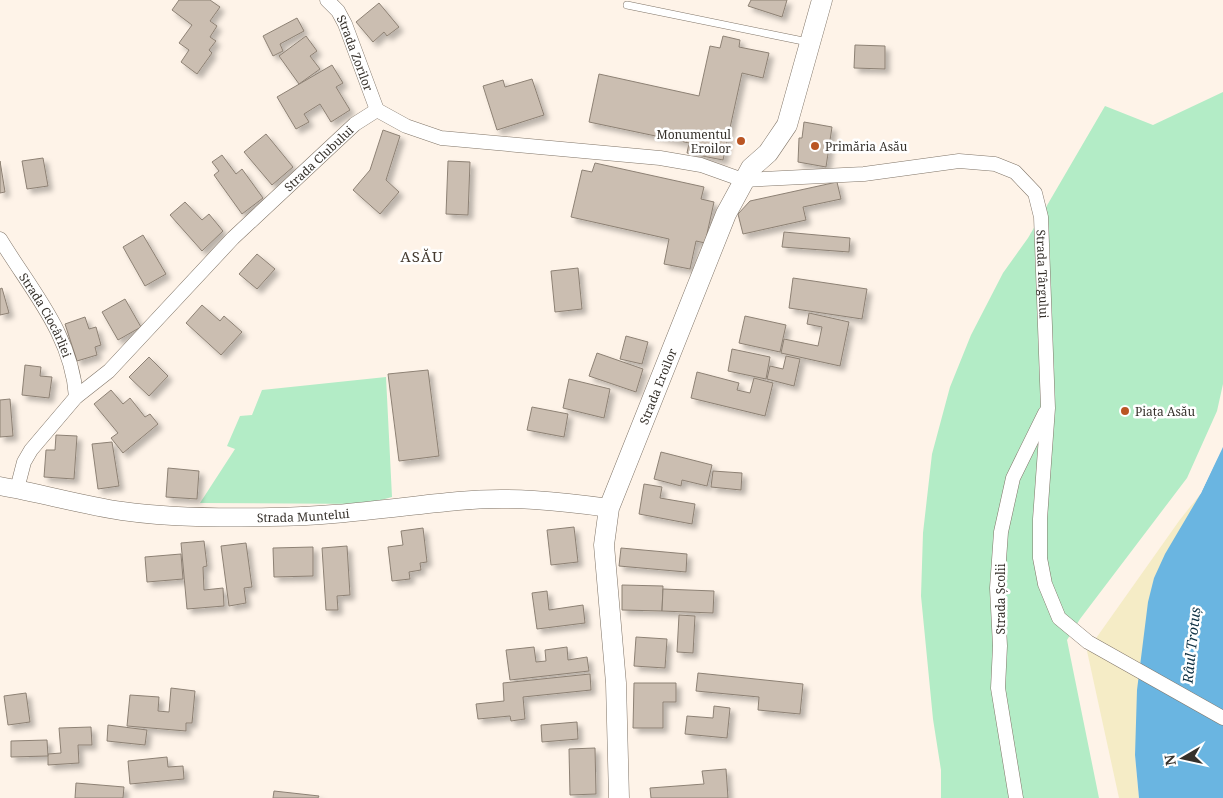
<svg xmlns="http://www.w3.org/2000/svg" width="1223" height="798" font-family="'Noto Serif',serif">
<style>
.green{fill:#b3ecc6}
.sand{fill:#f5ecc6}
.water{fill:#6ab5e1}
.pier{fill:#fef3e8}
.building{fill:#cbbeb1;stroke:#8d8174;filter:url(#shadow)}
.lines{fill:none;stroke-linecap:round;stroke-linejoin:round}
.service-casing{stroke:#807568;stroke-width:8}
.minor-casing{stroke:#807568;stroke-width:15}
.tertiary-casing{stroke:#807568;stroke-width:19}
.secondary-casing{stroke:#807568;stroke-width:21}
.service{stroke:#fff;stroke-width:7}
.minor{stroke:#fff;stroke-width:14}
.tertiary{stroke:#fff;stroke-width:18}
.secondary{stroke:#fff;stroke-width:20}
.poi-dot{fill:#ba5523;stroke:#fff;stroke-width:2}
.labels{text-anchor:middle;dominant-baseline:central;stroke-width:5;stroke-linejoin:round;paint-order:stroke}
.street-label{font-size:12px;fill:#36312b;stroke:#fff}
.poi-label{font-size:12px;fill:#36312b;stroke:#fff;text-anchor:start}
.water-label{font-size:14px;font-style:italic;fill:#0e3042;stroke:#fff}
.quarter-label{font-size:15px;letter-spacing:1px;fill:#43392e;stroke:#fff}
</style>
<defs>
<filter id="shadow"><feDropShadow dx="4.5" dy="4.5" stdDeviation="2.5" flood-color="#0004"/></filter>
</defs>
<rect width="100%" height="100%" fill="#fef3e8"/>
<g class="green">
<path d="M1223,92V384L1217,411L1187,478L1080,619L1067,640L1099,798H941V770L933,719L921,596L923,533L932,454L950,387L971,335L1003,273L1028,238L1105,106L1153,125Z"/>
<path d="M386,377L392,497L367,504L200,503L235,449L227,446L240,416L252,415L262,390Z"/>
</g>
<path class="sand" d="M1201,493L1154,578L1135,755L1139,798H1119L1087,651L1179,521Z"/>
<path class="water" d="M1223,447V798H1139L1135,755L1137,690L1148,602L1154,578L1165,554L1201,493Z"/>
<path class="pier" d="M1223,445L1201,493L1191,506L1221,446Z"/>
<g class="building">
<path d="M179,0H210L220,7L210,21L217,26L210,37L216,41L209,50L212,53L197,74L181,62L189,50L179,43L192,25L172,10Z"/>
<path d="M751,0H787L782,17L748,6Z"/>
<path d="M379,3L399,27L387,36L384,32L373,42L356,22Z"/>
<path d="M297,18L304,31L280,44L283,51L273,56L263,36Z"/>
<path d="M306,36L317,51L310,56L320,69L299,84L279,56Z"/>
<path d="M723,36L740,40L739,47L769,53L763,78L742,73L723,160L687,153L689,143L589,122L599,74L699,96L710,46L720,48Z"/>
<path d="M855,45L885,46V69L854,68Z"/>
<path d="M332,65L343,83L336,87L350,110L331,122L320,104L304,114L309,122L296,129L277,97Z"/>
<path d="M532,79L544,115L497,130L483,86L503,80L505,87Z"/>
<path d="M804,122L832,127L826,167L798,162L799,138H802Z"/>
<path d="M383,130L400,136L386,180L399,192L380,214L353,190L370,170Z"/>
<path d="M266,134L293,167L272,185L244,152Z"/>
<path d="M222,155L236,174L242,169L263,198L242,214L214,175L219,171L212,162Z"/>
<path d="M43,158L48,186L27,189L22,161Z"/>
<path d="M0,161L5,192L0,193Z"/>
<path d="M448,161L470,162L468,215L446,214Z"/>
<path d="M595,163L704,187L701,199L714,202L705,243L696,241L690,269L664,264L669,239L571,217L582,170L592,172Z"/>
<path d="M837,182L841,199L803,207L806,220L743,234L738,214L750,201Z"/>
<path d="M185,202L202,220L209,214L223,231L202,251L170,215Z"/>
<path d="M784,232L850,238L849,252L782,247Z"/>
<path d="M143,235L166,274L145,286L123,247Z"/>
<path d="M257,254L275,269L257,289L239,274Z"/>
<path d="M578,268L582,309L555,312L551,271Z"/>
<path d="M793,278L867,289L862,319L789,308Z"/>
<path d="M2,288L9,313L0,315V289Z"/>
<path d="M125,299L141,327L118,340L102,312Z"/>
<path d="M202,305L220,321L224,316L242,332L221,355L186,323Z"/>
<path d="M809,313L849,322L840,366L781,353L784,339L818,346L822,327L807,324Z"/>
<path d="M745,316L786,325L780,352L739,343Z"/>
<path d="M85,317L89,329L96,327L101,345L95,347L97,355L77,361L65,324Z"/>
<path d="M626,336L648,342L642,364L620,359Z"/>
<path d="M732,349L770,357L766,379L728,371Z"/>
<path d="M597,353L643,369L636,392L589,376Z"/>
<path d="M786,356L800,359L794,386L767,379L770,366L783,369Z"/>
<path d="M149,357L168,376L149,396L129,377Z"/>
<path d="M25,365L41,367L40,376L52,377L49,398L22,395Z"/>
<path d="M428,370L439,456L399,461L388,374Z"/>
<path d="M697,372L739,383L737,390L750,393L754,378L773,383L765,416L691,398Z"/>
<path d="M569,379L610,389L604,418L563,408Z"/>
<path d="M111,390L123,404L130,398L145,417L150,414L158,424L123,453L111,438L118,433L94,404Z"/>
<path d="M10,399L13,436L0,437V400Z"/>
<path d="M532,407L568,414L564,437L527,430Z"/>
<path d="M56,435L77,436L74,479L44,477L46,450H55Z"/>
<path d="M112,442L119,486L98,489L92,444Z"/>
<path d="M661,452L712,465L707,486L682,480L681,486L654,479Z"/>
<path d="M168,468L199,471L197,499L166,497Z"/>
<path d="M713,471L742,473L741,490L711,487Z"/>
<path d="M644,484L662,487L660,498L695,504L692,524L639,514Z"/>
<path d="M574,527L578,562L551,565L547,530Z"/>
<path d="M423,528L427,562L420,563L421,570L409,572L410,579L392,581L388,547L403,545L401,531Z"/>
<path d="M204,541L207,566L203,567L204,590L223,588L224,606L187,609L181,543Z"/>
<path d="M246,543L252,587L244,588L246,603L229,606L221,546Z"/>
<path d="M347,546L350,595L337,596L338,610H326L322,548Z"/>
<path d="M313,547V576L274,577L273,548Z"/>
<path d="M621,548L687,554L686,572L619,566Z"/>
<path d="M181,554L183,579L147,582L145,557Z"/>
<path d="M622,585L663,586L662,611L622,610Z"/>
<path d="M663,589L714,591L713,613L662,611Z"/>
<path d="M547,591L549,610L583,605L585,623L537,629L532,593Z"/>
<path d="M679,615L695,616L693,653L677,652Z"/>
<path d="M636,637L667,639L665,668L634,666Z"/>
<path d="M534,647L536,662L546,661L545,650L567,647L568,660L587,657L589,671L510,680L506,650Z"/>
<path d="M698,673L803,684L800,714L758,710L759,697L696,691Z"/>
<path d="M590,674L591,690L523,697L525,719L511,721L510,716L478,719L476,704L504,701L503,683Z"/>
<path d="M634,683H676V702H663V728H633Z"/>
<path d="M171,688L195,691L192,723H186V731L127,726L130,695L159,697L158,711L169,712Z"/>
<path d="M26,693L30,722L8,725L4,696Z"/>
<path d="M714,706L730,708L727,738L685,734L687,716L713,718Z"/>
<path d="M577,722L578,739L542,742L541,725Z"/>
<path d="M108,725L147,730L145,745L107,741Z"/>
<path d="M91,727L92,745H78L79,763L48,765V754L61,753L59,728Z"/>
<path d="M47,740L48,756L11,757V741Z"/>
<path d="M595,748L596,794L570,795L569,749Z"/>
<path d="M167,757L168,767L183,766L184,779L130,784L128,761Z"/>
<path d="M726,769L728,798H651L650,788L704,784L702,771Z"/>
<path d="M76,783L124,787L123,798H75Z"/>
<path d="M274,791L319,796L318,798H273Z"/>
</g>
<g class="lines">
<defs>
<path id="service" d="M627,5L808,42"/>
<g id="minor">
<path id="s1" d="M327,0L338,11L345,24L377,110"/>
<path id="s2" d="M0,239C31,290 72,335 76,397"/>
<path id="s3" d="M17,489L24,462L31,450L76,397L109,371L233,238L355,124L377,110L406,126L441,138L660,158L701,165L743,180L864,174L959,161L995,164L1015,172L1035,193L1041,217L1048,408L1040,519V558L1045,584L1059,618L1088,642L1223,718"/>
<path d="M1016,798L998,688L1000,646L997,588L1001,532L1013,478L1045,413"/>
</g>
<g id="tertiary">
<path id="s4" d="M0,486C41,493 81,505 122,511C171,518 221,518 270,517C333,517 395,507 458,501C509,496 559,501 609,508"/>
</g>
<g id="secondary">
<path id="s5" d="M619,798L616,683L604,545L609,508L726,214L751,168L768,153L787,125L822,0"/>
</g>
</defs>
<use href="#service" class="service-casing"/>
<use href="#minor" class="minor-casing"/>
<use href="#tertiary" class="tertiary-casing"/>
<use href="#secondary" class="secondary-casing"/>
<use href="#service" class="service"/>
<use href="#minor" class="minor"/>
<use href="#tertiary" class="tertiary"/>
<use href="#secondary" class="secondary"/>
</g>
<g class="poi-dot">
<circle cx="741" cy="141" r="5"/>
<circle cx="815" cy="146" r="5"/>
<circle cx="1125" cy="411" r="5"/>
</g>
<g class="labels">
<g class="street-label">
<text stroke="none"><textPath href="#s1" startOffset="61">Strada Zorilor</textPath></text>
<text stroke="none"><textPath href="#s3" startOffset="452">Strada Clubului</textPath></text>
<text stroke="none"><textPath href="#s3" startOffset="1290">Strada Târgului</textPath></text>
<text stroke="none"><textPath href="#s2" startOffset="89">Strada Ciocârliei</textPath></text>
<text stroke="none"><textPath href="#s5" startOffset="422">Strada Eroilor</textPath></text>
<text stroke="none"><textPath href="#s4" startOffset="306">Strada Muntelui</textPath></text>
<text transform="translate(1000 599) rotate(-90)">Strada Școlii</text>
</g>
<g class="poi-label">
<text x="731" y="134" text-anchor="end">Monumentul<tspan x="731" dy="14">Eroilor</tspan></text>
<text x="825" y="146">Primăria Asău</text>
<text x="1135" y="411">Piața Asău</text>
</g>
<g class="water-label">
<text transform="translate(1191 645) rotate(-84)">Râul Trotuș</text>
</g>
<g class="quarter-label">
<text x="422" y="256">ASĂU</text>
</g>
</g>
<g transform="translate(1183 758) rotate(261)" stroke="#ffffff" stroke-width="4" paint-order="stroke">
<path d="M0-4L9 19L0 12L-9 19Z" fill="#36312b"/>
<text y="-8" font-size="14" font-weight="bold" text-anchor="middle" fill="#36312b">N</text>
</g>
</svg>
